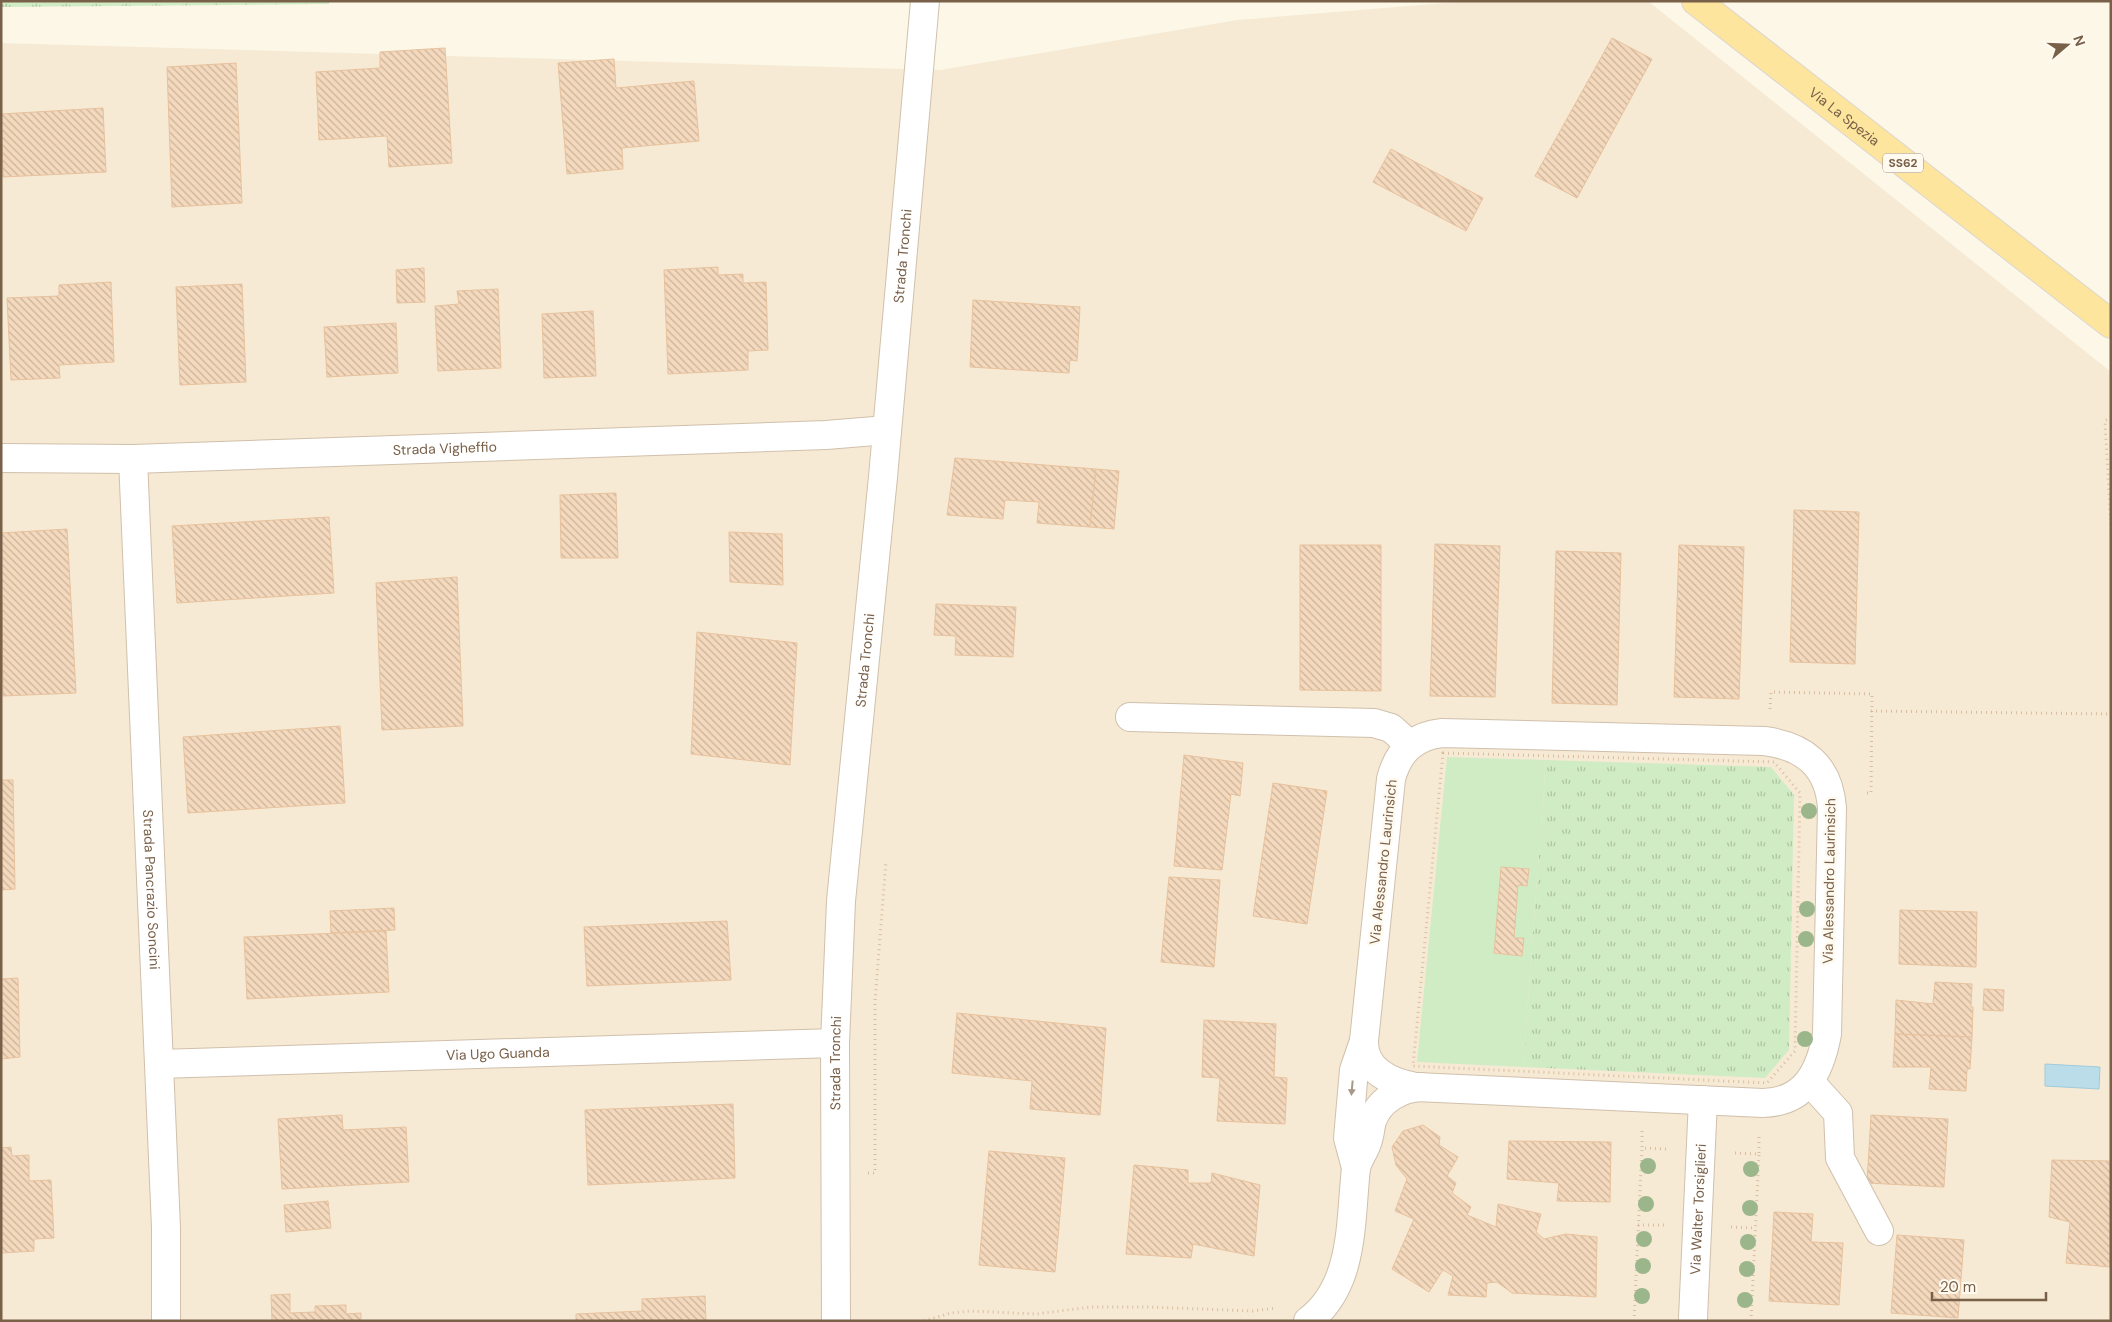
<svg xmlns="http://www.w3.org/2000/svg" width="2112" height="1322" font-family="'DM Sans',sans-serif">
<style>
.residential{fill:#f6ead5}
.grass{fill:url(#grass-tufts)}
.park{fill:#d0ecc4}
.water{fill:#badde9;stroke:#a0cbdb}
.building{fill:url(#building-back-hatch);stroke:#e8c29d}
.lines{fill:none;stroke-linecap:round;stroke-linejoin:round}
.minor-casing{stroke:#d0c0ac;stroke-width:30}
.major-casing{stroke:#dcd6d0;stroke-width:30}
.path{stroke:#dabda0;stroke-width:3;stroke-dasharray:1 4;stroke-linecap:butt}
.minor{stroke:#fff;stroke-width:28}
.major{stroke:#fee59d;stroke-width:28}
.tree{fill:#9cb68c}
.oneway{fill:#a89889}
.labels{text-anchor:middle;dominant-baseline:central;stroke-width:5;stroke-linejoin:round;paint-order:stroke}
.shield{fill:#fffaef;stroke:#a18e7b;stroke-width:1}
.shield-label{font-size:12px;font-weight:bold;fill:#796049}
.street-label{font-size:14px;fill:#796049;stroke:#fffaef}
</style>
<defs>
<pattern id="grass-tufts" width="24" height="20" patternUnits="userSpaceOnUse" patternTransform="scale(1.25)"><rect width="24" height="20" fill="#d0ecc4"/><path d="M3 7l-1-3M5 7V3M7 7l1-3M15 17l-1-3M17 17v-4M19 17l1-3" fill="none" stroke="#aec3a1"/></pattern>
<pattern id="building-back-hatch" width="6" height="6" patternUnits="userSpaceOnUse" patternTransform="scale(1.25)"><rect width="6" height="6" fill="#f4d9bd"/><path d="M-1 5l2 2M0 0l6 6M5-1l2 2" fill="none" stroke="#cab39c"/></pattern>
</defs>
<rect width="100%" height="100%" fill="#fdf7e7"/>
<path class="residential" d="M1470,1H1648L2111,372V1321H1V43L940,70L1237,20Z"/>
<g class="grass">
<path d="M1,1H329V4L1,7Z"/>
<path d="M1546,760L1771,767L1794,795L1789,1050L1765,1078L1523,1067Z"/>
</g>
<path class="park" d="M1447,757L1546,760L1523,1067L1417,1062Z"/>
<path class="water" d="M2045,1064L2100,1067L2099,1089L2045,1086Z"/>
<g class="building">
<path d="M1612,38L1652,59L1577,198L1535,176Z"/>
<path d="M445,48L452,163L389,167L387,136L319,140L316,72L380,68V52Z"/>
<path d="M614,59L616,88L694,81L699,141L622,148L623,169L567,174L558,63Z"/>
<path d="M236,63L242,203L172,207L167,67Z"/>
<path d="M103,108L106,172L3,177L1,114Z"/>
<path d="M1391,149L1483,198L1466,231L1373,182Z"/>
<path d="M718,267V275L743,274V283L766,282L768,350L748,351V370L668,374L664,270Z"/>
<path d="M424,268L425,302L397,303L396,270Z"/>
<path d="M111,282L114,362L59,365L60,378L11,380L7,298L59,296V285Z"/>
<path d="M242,284L246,382L180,385L176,287Z"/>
<path d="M498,289L501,368L438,371L435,306L459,304L457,291Z"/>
<path d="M973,300L1080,307L1077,361L1070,360L1069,373L970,367Z"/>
<path d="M593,311L596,376L544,378L542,314Z"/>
<path d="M396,323L398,373L327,377L324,327Z"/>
<path d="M955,458L1096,469L1090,527L1037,523L1039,502L1005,500L1003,519L947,515Z"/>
<path d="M1096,469L1119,471L1114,529L1090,527Z"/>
<path d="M616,493L618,558H561L560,495Z"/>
<path d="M1794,510L1859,512L1855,664L1790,662Z"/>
<path d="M329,517L334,593L177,603L172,526Z"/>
<path d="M67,529L76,693L3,696L1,533Z"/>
<path d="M729,532L782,534L783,585L730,582Z"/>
<path d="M1435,544L1500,546L1495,697L1430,696Z"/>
<path d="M1300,545H1381V691L1300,690Z"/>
<path d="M1679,545L1744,547L1739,699L1674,697Z"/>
<path d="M1556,551L1621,553L1617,705L1552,703Z"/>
<path d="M457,577L463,726L382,730L376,583Z"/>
<path d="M936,604L1016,607L1013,657L955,655L956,636L934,635Z"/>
<path d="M697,632L797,643L790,765L691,754Z"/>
<path d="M340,726L345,803L188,813L183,737Z"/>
<path d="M1184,755L1243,763L1240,796L1231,794L1222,870L1174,866Z"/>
<path d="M1,780H13L15,889L1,890Z"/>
<path d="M1273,783L1327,791L1307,924L1253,916Z"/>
<path d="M1501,867L1529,869L1527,886L1518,885L1514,938H1524L1522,956L1494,953Z"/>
<path d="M1169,877L1220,880L1214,967L1161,962Z"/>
<path d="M394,908L395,930L331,933L330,911Z"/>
<path d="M1900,910L1977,912L1976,967L1899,964Z"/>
<path d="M727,921L731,980L587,986L584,927Z"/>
<path d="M386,931L389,992L247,999L244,937Z"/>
<path d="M18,978L20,1057L1,1059V979Z"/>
<path d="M1935,982L1972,984L1971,1007H1973L1972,1037L1895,1034L1896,1000L1933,1004Z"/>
<path d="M1984,989L2004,990L2003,1011L1983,1010Z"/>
<path d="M957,1013L1106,1028L1100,1115L1030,1109L1032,1081L952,1073Z"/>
<path d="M1204,1020L1276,1024L1274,1077L1287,1078L1285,1124L1217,1121L1220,1078L1202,1077Z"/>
<path d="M1895,1034L1972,1037L1970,1069H1967L1966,1091L1929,1089L1931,1067H1893Z"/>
<path d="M733,1104L735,1178L588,1185L585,1110Z"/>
<path d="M342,1115L343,1130L406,1127L409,1182L282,1189L278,1119Z"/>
<path d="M1871,1115L1948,1119L1944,1187L1867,1183Z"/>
<path d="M1423,1125L1440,1137L1439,1145L1458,1157L1447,1176L1456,1183L1452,1193L1471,1207L1467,1215L1496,1227L1498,1204L1541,1214L1536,1232L1544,1239L1566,1234L1597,1237L1596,1297L1512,1293L1497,1282L1487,1283L1486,1297L1448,1295L1453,1276L1443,1270L1429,1292L1392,1269L1414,1219L1395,1211L1407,1179L1396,1165L1392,1147L1403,1131Z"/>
<path d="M1509,1141L1611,1142L1610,1202L1557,1201L1559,1183L1507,1179Z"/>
<path d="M11,1147L12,1156L29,1155V1181L51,1180L54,1238L34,1239V1251L1,1253V1148Z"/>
<path d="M989,1151L1065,1158L1055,1272L979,1265Z"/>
<path d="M2052,1160L2111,1161L2110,1267L2066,1263L2070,1222L2049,1217Z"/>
<path d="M1134,1165L1188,1170V1183H1211L1212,1173L1260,1185L1254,1256L1193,1244L1191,1258L1126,1254Z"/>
<path d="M328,1201L331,1228L286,1232L284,1205Z"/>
<path d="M1774,1212L1813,1214L1811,1242L1843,1243L1839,1305L1769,1301Z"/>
<path d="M1897,1235L1964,1240L1958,1318L1891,1313Z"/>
<path d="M290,1294V1313L315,1312V1306L346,1305V1314L361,1313V1321H272L271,1295Z"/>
<path d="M705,1296L706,1321H576V1314L642,1311V1299Z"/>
</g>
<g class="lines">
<defs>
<g id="minor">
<path id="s1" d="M1,458L133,459L826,435L887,430"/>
<path id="s2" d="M133,459L166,1228V1321"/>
<path d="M1130,717L1374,723L1391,728L1410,745"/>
<path d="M1442,733L1764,741C1804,746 1829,766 1832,808L1827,1034C1820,1072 1805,1102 1763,1103L1416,1087C1391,1083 1363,1070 1364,1041L1391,779C1398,752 1414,736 1442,733Z"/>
<path id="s3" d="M159,1064L835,1043"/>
<path d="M1810,1082L1838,1113L1840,1158L1879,1231"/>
<path d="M1356,1168L1348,1138L1354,1070L1364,1041"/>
<path id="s4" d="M1693,1318L1703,1100"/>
<path id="s5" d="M836,1321L835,1043L841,901L883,477L925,1"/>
<path d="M1308,1321C1355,1286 1350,1221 1356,1168C1358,1159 1364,1152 1367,1143C1370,1136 1370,1128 1372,1121C1379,1100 1401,1088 1421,1087"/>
</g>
<g id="major">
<path id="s6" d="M1696,1L2111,324"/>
</g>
</defs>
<use href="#minor" class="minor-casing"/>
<use href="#major" class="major-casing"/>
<g class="path">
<path d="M2111,417L2105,421L2111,530"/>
<path d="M1770,709L1771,692L1872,694L1871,793H1864"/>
<path d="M1871,711L2111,714"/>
<path d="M1443,753L1774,762L1800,793L1795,1051L1767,1083L1413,1066Z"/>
<path d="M1642,1131V1148L1666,1149"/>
<path d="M1735,1153L1759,1154V1136"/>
<path d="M868,1173H875V1001L886,861"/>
<path d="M1638,1225H1664"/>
<path d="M1731,1227L1755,1228"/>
<path d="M924,1321L951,1313L970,1311L1036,1314L1091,1307H1148L1253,1311L1276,1308"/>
<path d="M1634,1321L1642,1148"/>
<path d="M1751,1321L1759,1154"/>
</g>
<use href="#minor" class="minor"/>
<use href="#major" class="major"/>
</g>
<g class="tree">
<circle cx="1809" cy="811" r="8"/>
<circle cx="1807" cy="909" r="8"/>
<circle cx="1806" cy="939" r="8"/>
<circle cx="1805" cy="1039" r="8"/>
<circle cx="1648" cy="1166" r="8"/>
<circle cx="1751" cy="1169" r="8"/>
<circle cx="1646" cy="1204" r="8"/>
<circle cx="1750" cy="1208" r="8"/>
<circle cx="1644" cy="1239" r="8"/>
<circle cx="1748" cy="1242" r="8"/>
<circle cx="1643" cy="1266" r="8"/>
<circle cx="1747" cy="1269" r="8"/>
<circle cx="1642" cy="1296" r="8"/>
<circle cx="1745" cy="1300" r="8"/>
</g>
<defs><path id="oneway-solid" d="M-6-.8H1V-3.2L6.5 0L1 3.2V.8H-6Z" transform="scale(1.25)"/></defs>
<use class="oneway" href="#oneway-solid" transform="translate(1352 1088) rotate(95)"/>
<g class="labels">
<rect class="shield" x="1883" y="153.5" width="40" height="19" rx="4"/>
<g class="shield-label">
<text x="1903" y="163">SS62</text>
</g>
<g class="street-label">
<text stroke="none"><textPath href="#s6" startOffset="188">Via La Spezia</textPath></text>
<text stroke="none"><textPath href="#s5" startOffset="1068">Strada Tronchi</textPath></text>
<text stroke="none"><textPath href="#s1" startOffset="444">Strada Vigheffio</textPath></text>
<text stroke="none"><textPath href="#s5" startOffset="662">Strada Tronchi</textPath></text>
<text transform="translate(1383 862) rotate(-84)">Via Alessandro Laurinsich</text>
<text transform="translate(1829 881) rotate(-89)">Via Alessandro Laurinsich</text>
<text stroke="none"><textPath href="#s2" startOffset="431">Strada Pancrazio Soncini</textPath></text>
<text stroke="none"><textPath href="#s3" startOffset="339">Via Ugo Guanda</textPath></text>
<text stroke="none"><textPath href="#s5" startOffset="258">Strada Tronchi</textPath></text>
<text stroke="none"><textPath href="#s4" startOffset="109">Via Walter Torsiglieri</textPath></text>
</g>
</g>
<rect width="2112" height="1322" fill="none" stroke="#796049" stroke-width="5"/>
<g transform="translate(2067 45) rotate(71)" stroke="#fffaef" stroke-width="4" paint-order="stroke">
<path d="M0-4L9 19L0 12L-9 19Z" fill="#796049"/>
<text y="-8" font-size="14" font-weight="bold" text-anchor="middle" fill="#796049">N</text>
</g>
<path d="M1932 1292v8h114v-8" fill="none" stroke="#796049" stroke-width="2.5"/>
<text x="1940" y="1292" font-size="15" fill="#796049" stroke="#fffaef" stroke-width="4" paint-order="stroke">20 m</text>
</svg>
